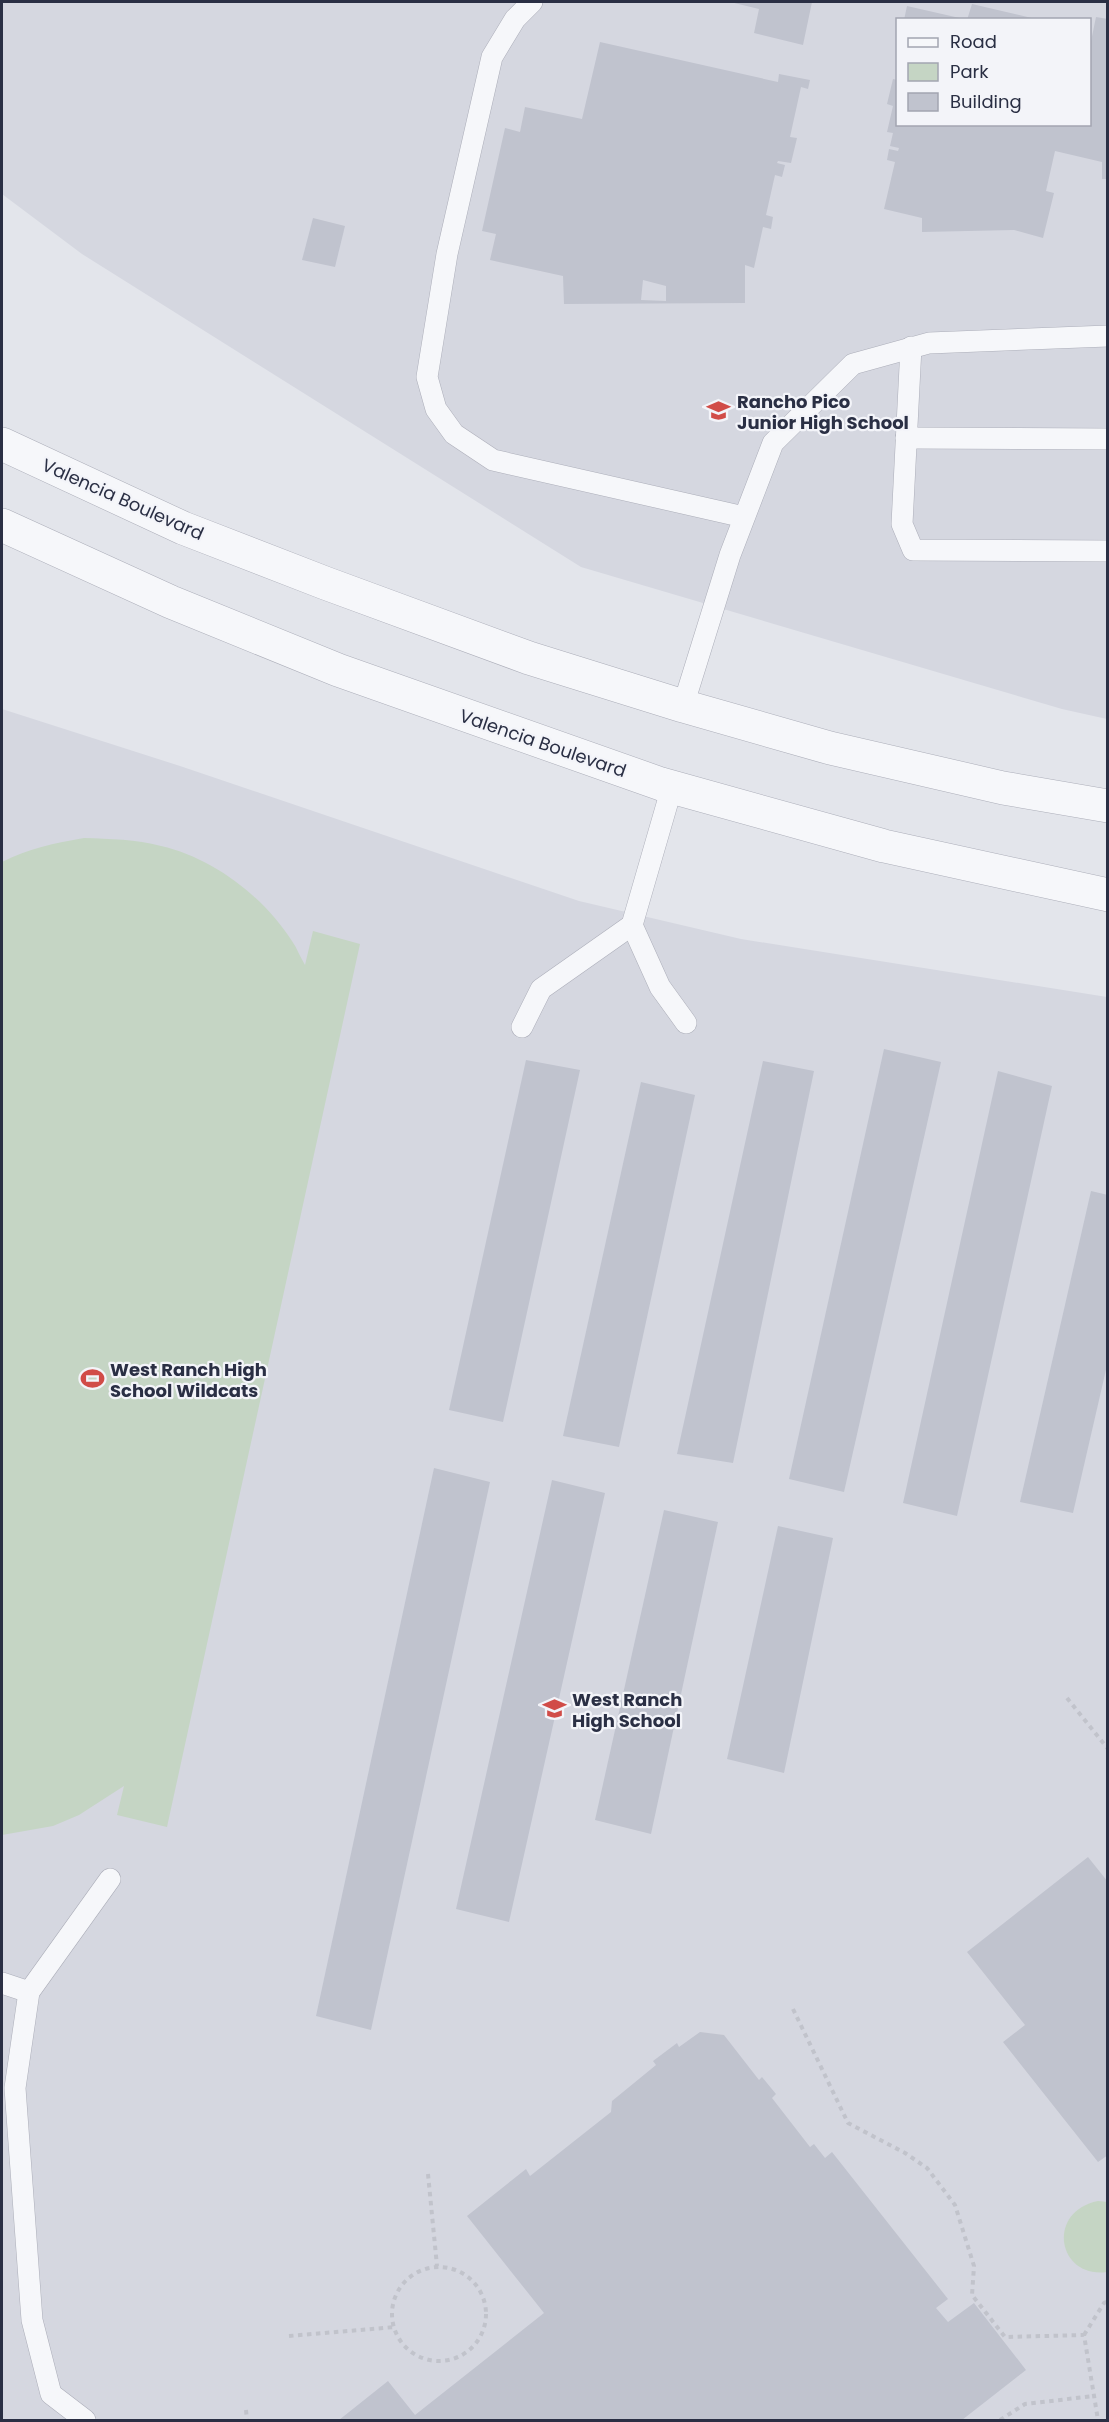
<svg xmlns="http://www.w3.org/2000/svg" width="1109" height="2422" font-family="Poppins,sans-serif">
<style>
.built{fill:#d5d7e0;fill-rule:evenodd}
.green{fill:#c5d5c4}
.building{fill:#c0c3ce;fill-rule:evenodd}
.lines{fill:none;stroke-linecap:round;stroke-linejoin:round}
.service-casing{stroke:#acaeb9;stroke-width:22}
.minor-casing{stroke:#acaeb9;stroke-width:34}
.path{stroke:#c1c3cb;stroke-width:4;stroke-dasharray:4.5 4.5;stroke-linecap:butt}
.service{stroke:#f6f7fa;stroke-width:21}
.minor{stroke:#f6f7fa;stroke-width:33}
.labels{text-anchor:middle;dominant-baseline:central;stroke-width:4.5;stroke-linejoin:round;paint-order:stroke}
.poi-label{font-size:18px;font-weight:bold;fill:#2a2f44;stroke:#f3f4f9;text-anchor:start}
.street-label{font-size:18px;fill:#2a2f44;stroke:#f3f4f9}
</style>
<rect width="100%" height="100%" fill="#e3e5eb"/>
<g class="built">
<path d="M2,2H1107V719L1062,709L581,567L82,254L2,194ZM898,20H1090V124H898Z"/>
<path d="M2,709L180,766L579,901L741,939L1107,997V2420H2Z"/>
</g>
<g class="green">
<path d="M84,838C110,839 136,839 161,846C213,858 263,896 292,941C297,948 300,957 305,965L313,931L360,944L167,1827L117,1815L124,1786L79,1815L53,1826L2,1835V862C27,849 55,843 84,838Z"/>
<path d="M1098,2201L1108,2202L1107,2272C1058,2279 1045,2212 1098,2201Z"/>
</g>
<g class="building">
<path d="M730,2H812L803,45L754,33L759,9Z"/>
<path d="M972,4L1036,19V20H967Z"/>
<path d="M907,6L964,19V20H904Z"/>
<path d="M1096,17L1108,19V179H1102V162L1055,151L1046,191L1054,193L1043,238L1014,230L922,232V218L884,209L895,162L887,160L889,149L898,151L899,148L890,146L893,133L887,132L893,106L887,104L893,79L898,80V124H1090V46Z"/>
<path d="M600,42L778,82L779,74L810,80L808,89L801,87L790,137L797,138L791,163L778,161L777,163L785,165L782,177L775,175L766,215L773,217L771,229L763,227L754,268L745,265V303L564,304L563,276L490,260L496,234L482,231L505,128L520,132L525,107L582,119ZM643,280L666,286V301L641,300Z"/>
<path d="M313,218L345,226L335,267L302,260Z"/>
<path d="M884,1049L941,1062L844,1492L789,1479Z"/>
<path d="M526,1060L580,1070L503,1422L449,1410Z"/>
<path d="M763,1061L814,1071L733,1463L677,1454Z"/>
<path d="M998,1071L1052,1086L957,1516L903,1503Z"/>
<path d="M641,1082L695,1095L619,1447L563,1436Z"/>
<path d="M1091,1191L1108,1195V1361L1073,1513L1020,1502Z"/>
<path d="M434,1468L490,1482L371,2030L316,2016Z"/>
<path d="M552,1480L605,1493L509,1922L456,1909Z"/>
<path d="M664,1510L718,1522L651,1834L595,1820Z"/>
<path d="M778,1526L833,1538L784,1773L727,1759Z"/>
<path d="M1088,1857L1108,1882V2155L1098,2162L1003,2042L1025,2025L967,1952Z"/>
<path d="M700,2032L724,2035L759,2080L762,2077L776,2094L772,2098L810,2147L814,2144L825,2158L832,2152L948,2299L936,2308L948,2322L974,2303L1026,2370L962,2420H339L388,2381L415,2415L544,2313L467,2216L526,2169L530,2176L611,2112L612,2101L656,2065L653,2061L677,2043L679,2047Z"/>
</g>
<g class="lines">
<defs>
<g id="service">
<path d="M532,2L515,19L492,57L447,254L427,377L436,409L454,434L493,460L744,517"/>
<path d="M911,347L902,524L913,550L1108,551"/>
<path d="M906,438L1108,439"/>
<path d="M683,706L730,555L773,443L853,364L929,343L1108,336"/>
<path d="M672,787L632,925L660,987L686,1023"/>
<path d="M522,1027L541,989L632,925"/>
<path d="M2,1983L29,1992"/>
<path d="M85,2420L51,2394L32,2320L15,2088L29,1992L110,1879"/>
</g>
<g id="minor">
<path d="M2,444L183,528L325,583L529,658L683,706L830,748L1003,788L1108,806"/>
<path d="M2,525L171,602L338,670L661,784L884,846L1108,895"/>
</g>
</defs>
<use href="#service" class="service-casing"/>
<use href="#minor" class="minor-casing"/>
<g class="path">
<path d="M1067,1698L1108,1749"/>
<path d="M793,2009L848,2123L905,2153L927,2168L955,2205L974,2266L972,2295L1005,2337L1084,2335L1098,2420"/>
<path d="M428,2174L437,2266"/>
<circle cx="439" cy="2314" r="47"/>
<path d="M1084,2335L1104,2303L1108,2301"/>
<path d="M289,2336L395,2327"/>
<path d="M246,2410L247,2420"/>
<path d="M1000,2420L1025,2404L1094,2396"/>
</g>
<use href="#service" class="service"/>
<use href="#minor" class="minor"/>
</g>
<defs>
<symbol id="school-bare" viewBox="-9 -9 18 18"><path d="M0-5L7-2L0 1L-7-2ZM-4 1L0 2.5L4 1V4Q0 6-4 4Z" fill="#d14c48" stroke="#f3f4f9" stroke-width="2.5" paint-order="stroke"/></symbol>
<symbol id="stadium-bare" viewBox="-9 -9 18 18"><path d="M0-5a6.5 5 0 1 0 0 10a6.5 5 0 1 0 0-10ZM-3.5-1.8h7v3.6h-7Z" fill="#d14c48" stroke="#f3f4f9" stroke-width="2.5" paint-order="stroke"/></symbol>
</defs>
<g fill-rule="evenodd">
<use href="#school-bare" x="702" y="394" width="33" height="33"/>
<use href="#stadium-bare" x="76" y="1362" width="33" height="33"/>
<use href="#school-bare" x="538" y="1692" width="33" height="33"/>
</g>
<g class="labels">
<g class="poi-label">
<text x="737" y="401">Rancho Pico<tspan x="737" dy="21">Junior High School</tspan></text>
<text x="110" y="1369">West Ranch High<tspan x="110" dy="21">School Wildcats</tspan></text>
<text x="572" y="1699">West Ranch<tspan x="572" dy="21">High School</tspan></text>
</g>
<g class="street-label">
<text transform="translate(123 499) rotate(24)">Valencia Boulevard</text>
<text transform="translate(543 743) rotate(19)">Valencia Boulevard</text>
</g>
</g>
<rect width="1109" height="2422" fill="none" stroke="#2a2f44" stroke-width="6"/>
<rect x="896" y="18" width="195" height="108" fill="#f3f4f9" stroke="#a3a5b1" stroke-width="1.5"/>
<rect x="908" y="38" width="30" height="9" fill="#f6f7fa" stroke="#a3a5b1" stroke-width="1.5"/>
<text x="950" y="48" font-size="18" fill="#2a2f44">Road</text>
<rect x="908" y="63" width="30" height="18" fill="#c5d5c4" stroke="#a3a5b1" stroke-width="1.5"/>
<text x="950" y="78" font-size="18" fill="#2a2f44">Park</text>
<rect x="908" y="93" width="30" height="18" fill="#c0c3ce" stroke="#a3a5b1" stroke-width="1.5"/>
<text x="950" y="108" font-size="18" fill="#2a2f44">Building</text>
</svg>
